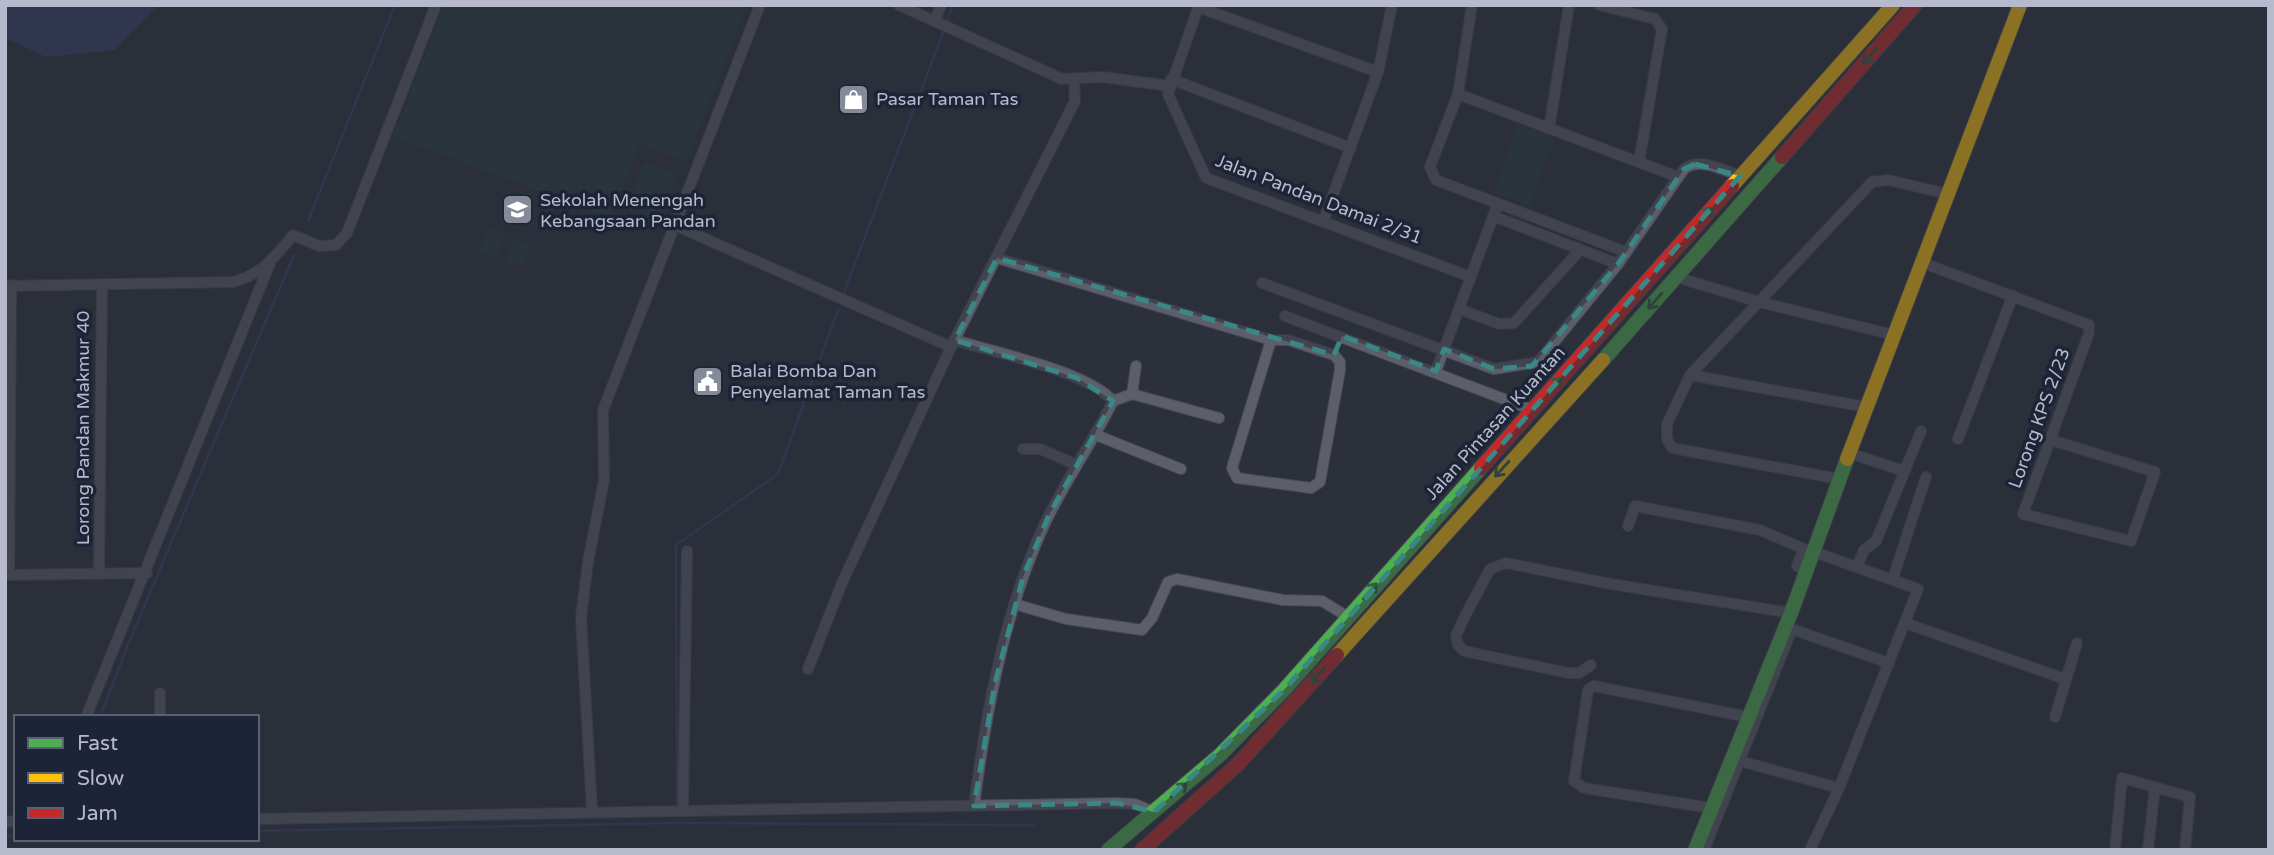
<svg xmlns="http://www.w3.org/2000/svg" width="2274" height="855" font-family="'Varela Round',sans-serif">
<style>
.green{fill:#273a42}
.water{fill:#343f64}
.lines{fill:none;stroke-linecap:round;stroke-linejoin:round}
.stream{stroke:#343f64;stroke-width:2.5}
.street-casing{stroke:#484b54;stroke-width:12}
.fast-casing{stroke:#484b54;stroke-width:16}
.slow-casing{stroke:#484b54;stroke-width:16}
.jam-casing{stroke:#484b54;stroke-width:16}
.street{stroke:#5c5e69;stroke-width:10}
.fast{stroke:#4caf50;stroke-width:14}
.slow{stroke:#ffc107;stroke-width:14}
.jam{stroke:#c62828;stroke-width:14}
.oneway{stroke:#305c41}
.marked{fill:none;stroke:#398786;stroke-width:5;stroke-dasharray:14 9;stroke-linejoin:round}
.labels{text-anchor:middle;dominant-baseline:central;stroke-width:7;stroke-linejoin:round;paint-order:stroke}
.poi-label{font-size:18px;fill:#b6bacc;stroke:#1e2437;text-anchor:start}
.street-label{font-size:18px;fill:#b6bacc;stroke:#1e2437}
</style>
<rect width="100%" height="100%" fill="#2b303b"/>
<g class="green">
<path d="M444,5H747L687,161L640,144L610,218L393,136Z"/>
<path d="M1518,124L1555,138L1529,206L1493,193Z"/>
<path d="M644,162L676,175L658,221L626,209Z"/>
<path d="M489,228L505,234L496,258L480,252Z"/>
<path d="M515,238L531,244L522,267L506,262Z"/>
</g>
<path class="water" d="M5,5H158L115,50L46,57L5,38Z"/>
<g class="lines">
<g class="stream">
<path d="M948,19L953,5"/>
<path d="M308,221L395,5"/>
<path d="M844,292L943,33"/>
<path d="M100,717L129,642L294,255"/>
<path d="M677,804L676,545L778,474L838,310"/>
<path d="M257,831L676,823L1034,825"/>
<path d="M5,836H16"/>
</g>
<defs>
<g id="street">
<path d="M899,5L1062,79L1103,77L1169,86"/>
<path d="M1199,5L1168,94L1206,178L1471,277"/>
<path d="M1472,5L1458,94L1430,167L1436,180L1626,252"/>
<path d="M1599,5L1655,19L1662,29L1639,162"/>
<path d="M1198,7L1378,72"/>
<path d="M935,20L941,5"/>
<path d="M1171,79L1351,148"/>
<path d="M1458,94L1678,177"/>
<path d="M1549,129L1569,5"/>
<path d="M1493,216L1618,264"/>
<path d="M1323,222L1378,72L1392,5"/>
<path d="M674,225L951,347"/>
<path d="M997,258L1271,340H1288L1334,355"/>
<path d="M1923,263L2089,325V333L2023,514L2131,541L2155,472L2048,439"/>
<path d="M1676,277L1759,302L1894,335"/>
<path d="M1262,283L1494,369L1538,362L1618,264L1684,169C1700,157 1724,170 1740,176"/>
<path d="M5,286L233,282C261,275 276,256 293,235L319,246L336,245L347,233L436,5"/>
<path d="M1459,309L1499,324L1514,323L1580,250"/>
<path d="M1285,316L1533,410"/>
<path d="M955,340C996,353 1087,371 1113,401L1132,394L1219,418"/>
<path d="M1271,340L1232,468L1237,478L1311,488L1320,482L1340,370V362L1334,355"/>
<path d="M1436,371L1498,203"/>
<path d="M1690,375L1866,407"/>
<path d="M1132,394L1136,366"/>
<path d="M1096,435L1181,469"/>
<path d="M1958,439L2013,295"/>
<path d="M1023,449H1040L1077,465"/>
<path d="M1849,453L1904,471"/>
<path d="M1839,479L1672,448L1667,439V424L1690,375L1872,182L1888,180L1948,194"/>
<path d="M1628,526L1635,506L1760,530L1804,549L1797,566L1807,570"/>
<path d="M1857,567L1864,550L1876,541L1921,431"/>
<path d="M99,572L102,284"/>
<path d="M5,575L147,573"/>
<path d="M9,575L11,285"/>
<path d="M1893,578L1926,477"/>
<path d="M1014,604L1066,619L1142,630L1152,618L1168,582L1177,579L1283,600L1322,601L1348,617"/>
<path d="M1905,623L2065,679"/>
<path d="M1786,627L1889,663"/>
<path d="M1591,665L1579,673H1568L1464,651L1458,645L1456,636L1465,616L1490,569L1506,563L1611,584L1791,613"/>
<path d="M808,669L842,583L951,347L1075,101L1074,80"/>
<path d="M86,717L270,263"/>
<path d="M160,717V693"/>
<path d="M2055,717L2077,643"/>
<path d="M1740,761L1839,788"/>
<path d="M974,806C986,713 1003,618 1041,532C1061,486 1091,446 1113,401"/>
<path d="M1711,808L1584,788L1574,781L1588,690L1594,686L1748,717"/>
<path d="M683,809L687,551"/>
<path d="M592,811L581,617L588,562L604,480L603,410L760,5"/>
<path d="M257,819L1117,803L1135,804L1154,812"/>
<path d="M5,822L16,821"/>
<path d="M1704,850L1792,629"/>
<path d="M1810,850L1839,788L1918,589L1814,552"/>
<path d="M2115,850L2122,778L2190,797L2185,850"/>
<path d="M2148,850L2155,787"/>
</g>
<g id="fast">
<path d="M1603,360L1782,157"/>
<path d="M1108,850L1220,755L1284,690L1481,468"/>
<path d="M1695,850L1791,613L1847,459"/>
</g>
<g id="slow">
<path d="M1732,186L1893,5"/>
<path d="M1847,459L2020,5"/>
<path d="M1337,655L1603,360"/>
</g>
<g id="jam">
<path d="M1782,157L1915,5"/>
<path d="M1481,468L1732,186"/>
<path d="M1142,850L1238,764L1337,655"/>
</g>
</defs>
<use href="#street" class="street-casing"/>
<use href="#fast" class="fast-casing"/>
<use href="#slow" class="slow-casing"/>
<use href="#jam" class="jam-casing"/>
<use href="#street" class="street"/>
<use href="#fast" class="fast"/>
<use href="#slow" class="slow"/>
<use href="#jam" class="jam"/>
</g>
<defs><path id="oneway-shaft" d="M-6 0H5M1.5-3L5.5 0L1.5 3" fill="none" stroke-width="1.6" stroke-linecap="round" stroke-linejoin="round" transform="scale(1.75)"/></defs>
<g class="oneway">
<use href="#oneway-shaft" transform="translate(1870 56) rotate(131)"/>
<use href="#oneway-shaft" transform="translate(1706 215) rotate(-49)"/>
<use href="#oneway-shaft" transform="translate(1655 301) rotate(131)"/>
<use href="#oneway-shaft" transform="translate(1555 385) rotate(-48)"/>
<use href="#oneway-shaft" transform="translate(1502 469) rotate(132)"/>
<use href="#oneway-shaft" transform="translate(1370 591) rotate(-49)"/>
<use href="#oneway-shaft" transform="translate(1318 675) rotate(132)"/>
<use href="#oneway-shaft" transform="translate(1179 790) rotate(-41)"/>
</g>
<path d="M0 0H2274V855H0ZM1695,164L1740,176L1284,690L1154,812L1117,803L974,806L995,683L1023,577L1049,515L1113,401L1077,378L955,340L997,258L1334,355L1342,336L1436,371L1444,349L1494,369L1532,366L1618,264L1684,169Z" fill="#2b303b" fill-opacity=".55" fill-rule="evenodd"/>
<path class="marked" d="M1695,164L1740,176L1284,690L1154,812L1117,803L974,806L995,683L1023,577L1049,515L1113,401L1077,378L955,340L997,258L1334,355L1342,336L1436,371L1444,349L1494,369L1532,366L1618,264L1684,169Z"/>
<defs>
<symbol id="shop-square" viewBox="-11 -11 22 22"><rect x="-9" y="-9" width="18" height="18" rx="4" fill="#858a99" stroke="#1e2437"/><path d="M-5-2.5h2.3a2.7 3.5 0 0 1 5.4 0H5L5.5 6h-11ZM-1.5-2.5h3a1.5 2.3 0 0 0-3 0Z" fill="#fff"/></symbol>
<symbol id="school-square" viewBox="-11 -11 22 22"><rect x="-9" y="-9" width="18" height="18" rx="4" fill="#858a99" stroke="#1e2437"/><path d="M0-5L7-2L0 1L-7-2ZM-4 1L0 2.5L4 1V4Q0 6-4 4Z" fill="#fff"/></symbol>
<symbol id="civic-square" viewBox="-11 -11 22 22"><rect x="-9" y="-9" width="18" height="18" rx="4" fill="#858a99" stroke="#1e2437"/><path d="M-.6-6.5H3V-4.5H.6V-3L4-1V1h2V6H-6V1h2V-1L-.6-3ZM-1.2 2.5V6h2.4V2.5Z" fill="#fff"/></symbol>
</defs>
<g fill-rule="evenodd">
<use href="#shop-square" x="836" y="82" width="35" height="35"/>
<use href="#school-square" x="500" y="192" width="35" height="35"/>
<use href="#civic-square" x="690" y="364" width="35" height="35"/>
</g>
<g class="labels">
<g class="poi-label">
<text x="876" y="99">Pasar Taman Tas</text>
<text x="540" y="200">Sekolah Menengah<tspan x="540" dy="21">Kebangsaan Pandan</tspan></text>
<text x="730" y="371">Balai Bomba Dan<tspan x="730" dy="21">Penyelamat Taman Tas</tspan></text>
</g>
<g class="street-label">
<text transform="translate(1319 199) rotate(21)">Jalan Pandan Damai 2/31</text>
<text transform="translate(2039 418) rotate(-70)">Lorong KPS 2/23</text>
<text transform="translate(1495 423) rotate(-48)">Jalan Pintasan Kuantan</text>
<text transform="translate(83 428) rotate(-90)">Lorong Pandan Makmur 40</text>
</g>
</g>
<rect width="2274" height="855" fill="none" stroke="#b6bacc" stroke-width="14"/>
<rect x="14" y="715" width="245" height="126" fill="#1e2437" stroke="#5b6073" stroke-width="2"/>
<rect x="28" y="738" width="35" height="10" fill="#4caf50" stroke="#5b6073" stroke-width="2"/>
<text x="77" y="750" font-size="21" fill="#b6bacc">Fast</text>
<rect x="28" y="773" width="35" height="10" fill="#ffc107" stroke="#5b6073" stroke-width="2"/>
<text x="77" y="785" font-size="21" fill="#b6bacc">Slow</text>
<rect x="28" y="808" width="35" height="10" fill="#c62828" stroke="#5b6073" stroke-width="2"/>
<text x="77" y="820" font-size="21" fill="#b6bacc">Jam</text>
</svg>
